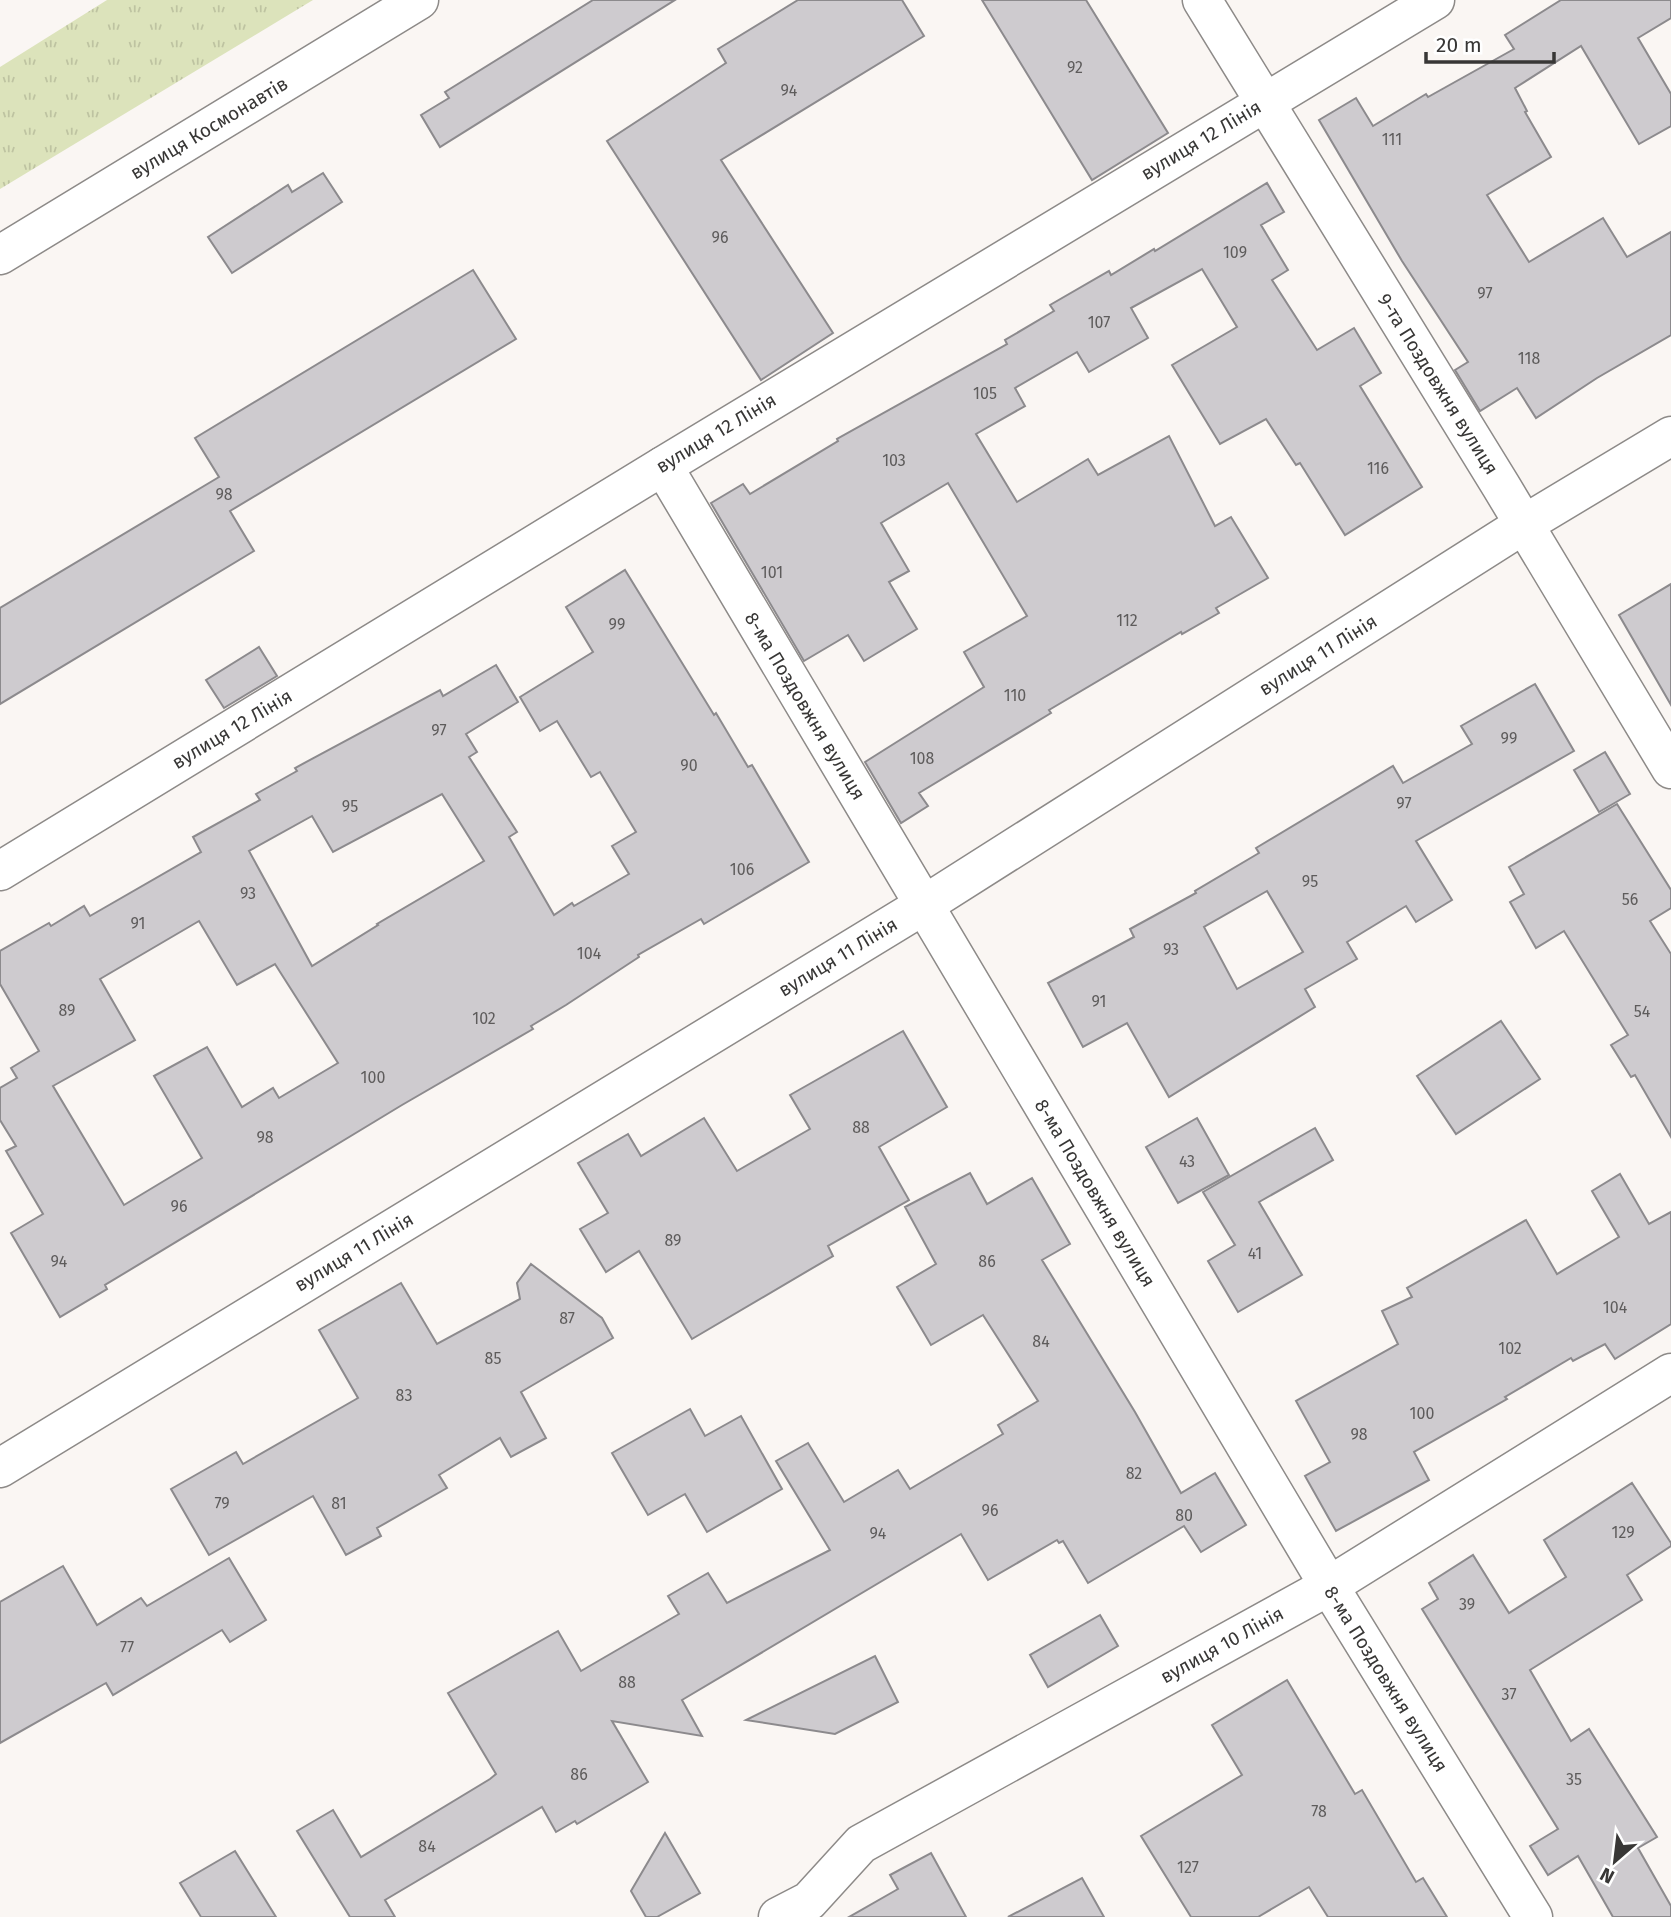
<svg xmlns="http://www.w3.org/2000/svg" width="1671" height="1917" font-family="'Fira Sans',sans-serif">
<style>
.grass{fill:url(#grass-tufts)}
.building{fill:#cecbcf;stroke:#8c8a8d;stroke-width:2;fill-rule:evenodd}
.lines{fill:none;stroke-linecap:round;stroke-linejoin:round}
.street-casing{stroke:#8d8a88;stroke-width:41}
.secondary-casing{stroke:#8d8a88;stroke-width:41}
.street{stroke:#fff;stroke-width:38}
.secondary{stroke:#fff;stroke-width:38}
.labels{text-anchor:middle;dominant-baseline:central;stroke-width:5;stroke-linejoin:round;paint-order:stroke}
.number-label{font-size:16px;fill:#5e5c5c}
.street-label{font-size:19px;fill:#383736;stroke:#fff}
</style>
<defs>
<pattern id="grass-tufts" width="24" height="20" patternUnits="userSpaceOnUse" patternTransform="scale(1.75)"><rect width="24" height="20" fill="#dce3bb"/><path d="M3 7l-1-3M5 7V3M7 7l1-3M15 17l-1-3M17 17v-4M19 17l1-3" fill="none" stroke="#bec3a1"/></pattern>
</defs>
<rect width="100%" height="100%" fill="#faf6f3"/>
<path class="grass" d="M107,0H313L0,189V67Z"/>
<g class="building">
<path d="M593,0H675L440,147L421,115L449,98L445,92Z"/>
<path d="M798,0H902L924,36L721,160L833,333L761,380L607,141L726,63L718,49Z"/>
<path d="M982,0H1086L1168,133L1092,180Z"/>
<path d="M1561,0H1671V18L1638,38L1671,94V126L1639,144L1581,46L1515,88L1527,111L1525,112L1551,157L1487,195L1529,262L1603,218L1627,257L1671,232V335L1597,378L1536,418L1517,388L1480,411L1455,370L1468,362L1402,261L1319,120L1356,98L1373,126L1426,94L1428,97L1514,49L1505,35Z"/>
<path d="M323,173L342,202L232,273L208,237L288,185L292,192Z"/>
<path d="M1267,183L1284,212L1261,225L1288,270L1272,280L1317,350L1354,328L1381,373L1360,386L1422,487L1345,535L1300,463L1296,465L1266,419L1220,444L1172,365L1237,327L1202,269L1131,308L1148,338L1089,372L1077,352L1015,388L1025,406L976,434L1017,502L1088,459L1098,475L1169,436L1215,526L1231,517L1268,578L1216,608L1219,613L1182,634L1181,632L1049,710L1051,713L919,793L928,806L901,823L865,762L984,687L964,652L1027,616L948,483L881,523L909,571L889,582L917,629L864,661L848,635L804,661L711,503L743,484L750,494L838,441L837,439L1007,344L1005,340L1054,311L1050,305L1109,271L1111,275L1154,249L1155,251Z"/>
<path d="M473,270L516,339L230,511L254,551L0,704V608L219,477L195,438Z"/>
<path d="M625,570L714,715L716,713L748,767L752,765L809,862L704,924L701,919L638,955L639,957L566,1005L531,1026L533,1029L402,1105L105,1285L107,1289L60,1317L11,1233L43,1214L6,1151L16,1146L0,1120V1088L17,1078L11,1068L39,1051L0,984V951L49,923L51,926L84,906L90,916L201,852L193,837L260,800L256,794L297,771L295,768L440,690L443,696L496,665L518,702L466,734L477,752L469,757L517,832L509,837L554,915L572,903L574,906L629,874L612,846L636,832L600,772L591,777L557,721L540,731L520,697L593,652L566,607ZM442,794L484,861L377,924L378,925L312,966L249,851L312,816L333,852ZM199,921L237,985L275,964L338,1063L279,1098L273,1088L242,1107L207,1047L154,1076L202,1158L124,1205L53,1086L135,1040L100,979Z"/>
<path d="M1671,584V705L1619,615Z"/>
<path d="M259,647L277,676L224,708L206,680Z"/>
<path d="M1535,684L1574,751L1416,841L1452,900L1416,922L1406,906L1347,942L1357,959L1305,989L1315,1007L1169,1097L1127,1023L1083,1047L1048,983L1134,937L1130,929L1196,893L1195,891L1259,853L1256,848L1393,766L1403,783L1472,744L1461,726ZM1267,891L1303,952L1237,989L1204,927Z"/>
<path d="M1605,752L1630,794L1599,812L1574,770Z"/>
<path d="M1617,804L1671,890V908L1650,921L1671,954V1137L1635,1075L1631,1077L1611,1045L1628,1035L1564,931L1536,948L1510,902L1524,894L1509,867Z"/>
<path d="M1501,1021L1540,1079L1456,1134L1417,1076Z"/>
<path d="M903,1031L947,1107L879,1147L909,1200L828,1246L833,1256L692,1339L639,1251L606,1272L580,1229L608,1213L578,1163L628,1134L641,1156L704,1118L737,1171L810,1129L790,1095Z"/>
<path d="M1197,1118L1229,1175L1178,1203L1146,1147Z"/>
<path d="M1315,1128L1333,1160L1259,1202L1302,1275L1238,1312L1208,1261L1235,1245L1203,1192Z"/>
<path d="M970,1173L987,1204L1032,1178L1070,1244L1042,1260L1135,1412L1181,1493L1215,1473L1246,1525L1201,1552L1184,1526L1088,1583L1063,1541L1059,1543L1057,1540L988,1580L961,1534L682,1700L702,1736L612,1721L648,1782L577,1824L575,1821L556,1832L542,1807L385,1900L395,1917H350L297,1831L333,1810L361,1857L490,1779L496,1774L448,1693L558,1631L581,1671L679,1614L668,1596L708,1573L727,1603L830,1550L776,1461L808,1443L844,1502L898,1470L910,1489L1003,1434L998,1425L1038,1401L983,1315L931,1345L897,1287L936,1264L905,1207Z"/>
<path d="M1620,1174L1649,1224L1671,1212V1324L1615,1359L1605,1344L1573,1361L1571,1358L1505,1397L1507,1399L1414,1452L1429,1480L1336,1531L1305,1476L1330,1462L1296,1401L1398,1344L1382,1311L1412,1297L1407,1288L1526,1220L1557,1274L1619,1237L1592,1191Z"/>
<path d="M531,1264L602,1318L613,1338L521,1392L546,1438L511,1457L500,1438L439,1475L447,1488L377,1528L381,1536L346,1555L313,1496L209,1555L171,1489L236,1452L243,1464L358,1398L319,1330L401,1283L437,1344L520,1299L517,1283Z"/>
<path d="M690,1409L705,1436L741,1416L782,1489L707,1532L685,1494L648,1515L612,1453Z"/>
<path d="M1632,1483L1671,1543V1546L1627,1575L1642,1600L1530,1670L1571,1741L1589,1729L1657,1837L1638,1848L1671,1906V1917H1613L1578,1856L1548,1875L1530,1846L1558,1829L1422,1609L1438,1599L1429,1583L1473,1555L1509,1613L1566,1577L1544,1540Z"/>
<path d="M229,1558L266,1620L230,1642L222,1630L113,1695L106,1683L0,1743V1602L63,1566L97,1625L141,1598L147,1606Z"/>
<path d="M1100,1615L1118,1646L1048,1687L1030,1655Z"/>
<path d="M875,1656L898,1702L835,1734L746,1720Z"/>
<path d="M1287,1680L1355,1794L1362,1790L1416,1882L1423,1878L1447,1917H1328L1309,1887L1258,1917H1191L1141,1836L1242,1775L1212,1725Z"/>
<path d="M665,1833L700,1893L657,1917H646L631,1891Z"/>
<path d="M235,1851L276,1917H201L180,1883Z"/>
<path d="M931,1853L966,1917H849L898,1889L890,1875Z"/>
<path d="M1082,1878L1104,1917H1008Z"/>
</g>
<g class="lines">
<defs>
<g id="street">
<path d="M1202,0L1501,486L1671,769"/>
<path d="M663,466L1329,1586L1533,1917"/>
<path d="M0,871L663,466L1435,0"/>
<path d="M0,1468L924,905L1523,525L1671,436"/>
<path d="M778,1917L809,1901L861,1844L1329,1586L1671,1373"/>
</g>
<path id="secondary" d="M0,255L419,0"/>
</defs>
<use href="#street" class="street-casing"/>
<use href="#secondary" class="secondary-casing"/>
<use href="#street" class="street"/>
<use href="#secondary" class="secondary"/>
</g>
<g class="labels">
<g class="number-label">
<text x="1075" y="67">92</text>
<text x="789" y="90">94</text>
<text x="1392" y="139">111</text>
<text x="720" y="237">96</text>
<text x="1235" y="252">109</text>
<text x="1485" y="293">97</text>
<text x="1099" y="322">107</text>
<text x="1529" y="358">118</text>
<text x="985" y="393">105</text>
<text x="894" y="460">103</text>
<text x="1378" y="468">116</text>
<text x="224" y="494">98</text>
<text x="772" y="572">101</text>
<text x="1127" y="620">112</text>
<text x="617" y="624">99</text>
<text x="1015" y="695">110</text>
<text x="439" y="730">97</text>
<text x="1509" y="738">99</text>
<text x="922" y="758">108</text>
<text x="689" y="765">90</text>
<text x="1404" y="803">97</text>
<text x="350" y="806">95</text>
<text x="742" y="869">106</text>
<text x="1310" y="881">95</text>
<text x="248" y="893">93</text>
<text x="1630" y="899">56</text>
<text x="138" y="923">91</text>
<text x="1171" y="949">93</text>
<text x="589" y="953">104</text>
<text x="1099" y="1001">91</text>
<text x="67" y="1010">89</text>
<text x="1642" y="1011">54</text>
<text x="484" y="1018">102</text>
<text x="373" y="1077">100</text>
<text x="861" y="1127">88</text>
<text x="265" y="1137">98</text>
<text x="1187" y="1161">43</text>
<text x="179" y="1206">96</text>
<text x="673" y="1240">89</text>
<text x="1255" y="1253">41</text>
<text x="59" y="1261">94</text>
<text x="987" y="1261">86</text>
<text x="1615" y="1307">104</text>
<text x="567" y="1318">87</text>
<text x="1041" y="1341">84</text>
<text x="1510" y="1348">102</text>
<text x="493" y="1358">85</text>
<text x="404" y="1395">83</text>
<text x="1422" y="1413">100</text>
<text x="1359" y="1434">98</text>
<text x="1134" y="1473">82</text>
<text x="222" y="1503">79</text>
<text x="339" y="1503">81</text>
<text x="990" y="1510">96</text>
<text x="1184" y="1515">80</text>
<text x="1623" y="1532">129</text>
<text x="878" y="1533">94</text>
<text x="1467" y="1604">39</text>
<text x="127" y="1647">77</text>
<text x="627" y="1682">88</text>
<text x="1509" y="1694">37</text>
<text x="579" y="1774">86</text>
<text x="1574" y="1779">35</text>
<text x="1319" y="1811">78</text>
<text x="427" y="1846">84</text>
<text x="1188" y="1867">127</text>
</g>
<g class="street-label">
<text transform="translate(209 128) rotate(-31)">вулиця Космонавтів</text>
<text transform="translate(1201 140) rotate(-31)">вулиця 12 Лінія</text>
<text transform="translate(1438 384) rotate(58)">9-та Поздовжня вулиця</text>
<text transform="translate(716 433) rotate(-31)">вулиця 12 Лінія</text>
<text transform="translate(1318 655) rotate(-32)">вулиця 11 Лінія</text>
<text transform="translate(805 706) rotate(59)">8-ма Поздовжня вулиця</text>
<text transform="translate(232 729) rotate(-31)">вулиця 12 Лінія</text>
<text transform="translate(838 957) rotate(-31)">вулиця 11 Лінія</text>
<text transform="translate(1095 1193) rotate(59)">8-ма Поздовжня вулиця</text>
<text transform="translate(354 1252) rotate(-31)">вулиця 11 Лінія</text>
<text transform="translate(1222 1645) rotate(-29)">вулиця 10 Лінія</text>
<text transform="translate(1386 1679) rotate(58)">8-ма Поздовжня вулиця</text>
</g>
</g>
<g transform="translate(1615 1861) rotate(208)" stroke="#ffffff" stroke-width="5" paint-order="stroke">
<path d="M0-5L12 26L0 18L-12 26Z" fill="#383736"/>
<text y="-10" font-size="19" font-weight="bold" text-anchor="middle" fill="#383736">N</text>
</g>
<path d="M1426 52v10h128v-10" fill="none" stroke="#383736" stroke-width="3.5"/>
<text x="1436" y="52" font-size="21" fill="#383736" stroke="#ffffff" stroke-width="5" paint-order="stroke">20 m</text>
</svg>
